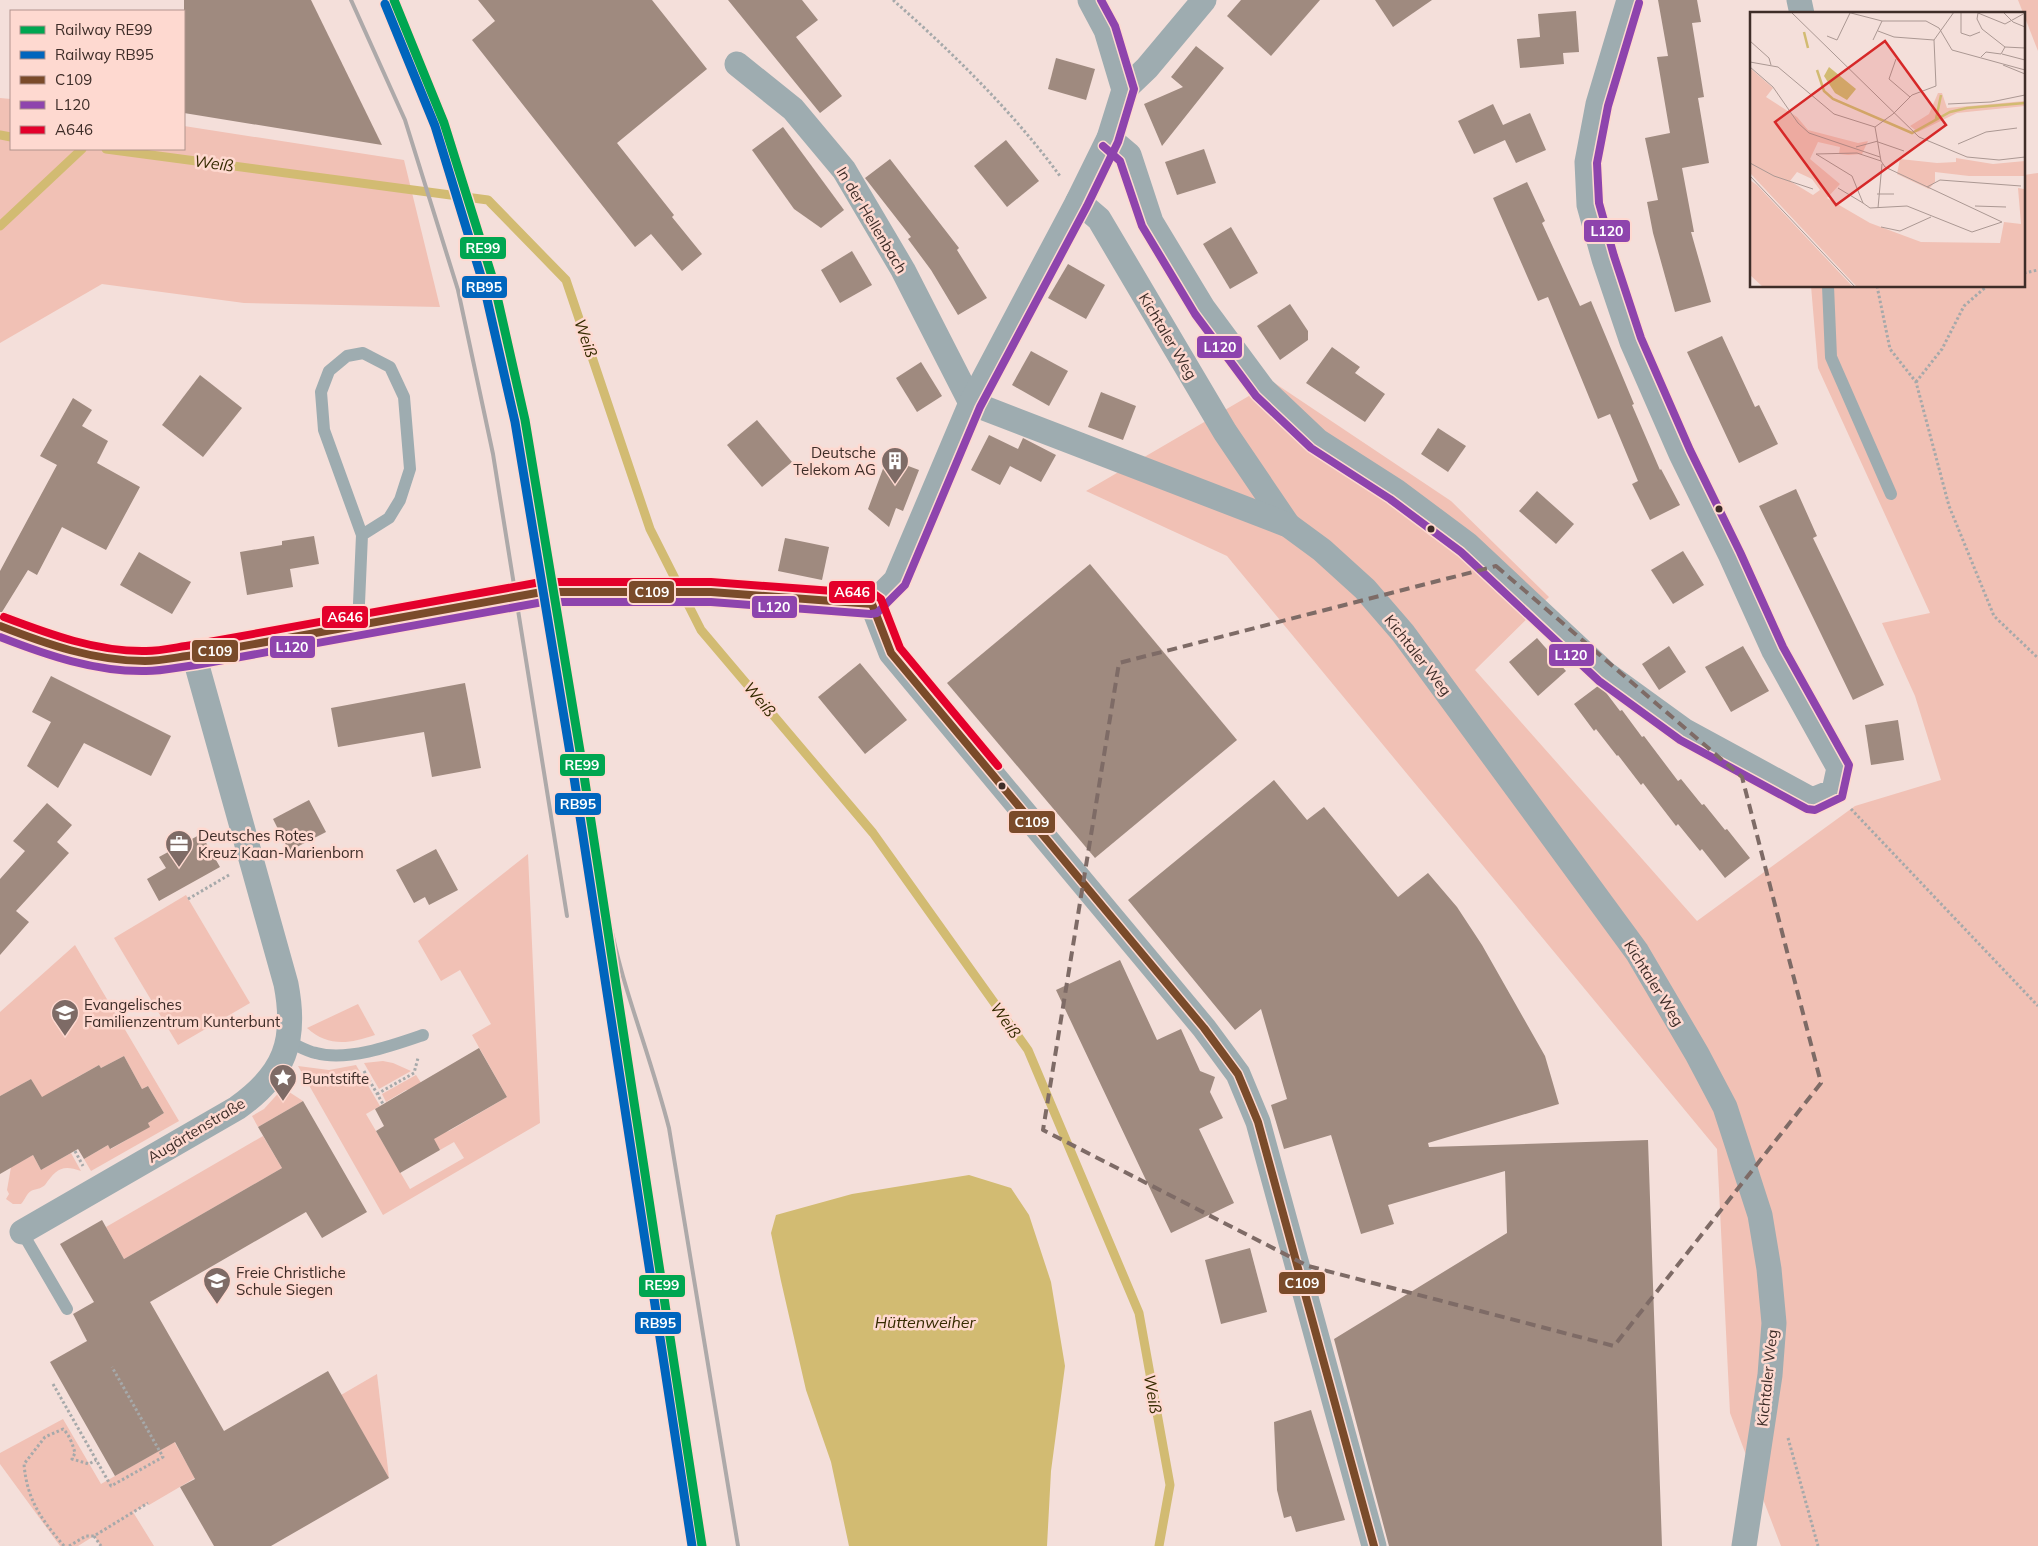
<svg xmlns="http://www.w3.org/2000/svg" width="2038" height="1546" font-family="Mulish,sans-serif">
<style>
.green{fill:#f1c1b5}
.water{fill:#d2bb72}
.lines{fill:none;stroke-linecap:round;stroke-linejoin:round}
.stream{stroke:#d2bb72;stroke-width:9}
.building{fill:#9f8a7f}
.path{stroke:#a6a9aa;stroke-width:3;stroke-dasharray:2.5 2.5;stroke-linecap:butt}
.service{stroke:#9eacb0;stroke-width:12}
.minor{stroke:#9eacb0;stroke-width:25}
.rail{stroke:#ada9a9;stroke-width:4}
.bus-1-casing{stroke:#fed9d0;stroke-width:11}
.bus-2-casing{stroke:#fed9d0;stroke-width:11}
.bus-3-casing{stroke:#fed9d0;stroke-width:11}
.bus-1{stroke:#7a4b2a;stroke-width:8}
.bus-2{stroke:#8e44ad;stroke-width:8}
.bus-3{stroke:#e4002b;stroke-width:8}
.rail-1-casing{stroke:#fed9d0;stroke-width:12}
.rail-2-casing{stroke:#fed9d0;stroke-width:12}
.rail-1{stroke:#00a651;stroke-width:9}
.rail-2{stroke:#0065bd;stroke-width:9}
.marked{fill:none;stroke:#7e6b66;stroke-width:4;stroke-dasharray:10 6;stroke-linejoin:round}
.bus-dot{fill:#3e2d28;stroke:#fed9d0;stroke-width:2}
.labels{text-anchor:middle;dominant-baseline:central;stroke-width:5;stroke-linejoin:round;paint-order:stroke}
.street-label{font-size:15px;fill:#3e2d28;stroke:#fed9d0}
.poi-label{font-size:15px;fill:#3e2d28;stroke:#fed9d0;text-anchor:start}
.water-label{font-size:16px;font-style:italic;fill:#362b00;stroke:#fed9d0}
.inset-river{fill:none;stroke:#d2bb72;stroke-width:2.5}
.inset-road{fill:none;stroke:#ab9893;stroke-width:1}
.view{fill:#d62828;fill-opacity:0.15;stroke:#d62828;stroke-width:2.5}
.inset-edge{fill:none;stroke:#3e2d28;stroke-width:2.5}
.line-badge{stroke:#fed9d0;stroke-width:2}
.badge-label{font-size:14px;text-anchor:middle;font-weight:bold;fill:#fff}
</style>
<rect width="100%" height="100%" fill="#f4dfda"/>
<g class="green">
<path d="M2018,0H2038V51Z"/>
<path d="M0,98L11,99V149H184V126L404,160L440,307L244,303L102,284L0,343Z"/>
<path d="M2038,173V1546H1781L1730,1413L1717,1149L1227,556L1086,491L1273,382L1451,501L1549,597L1475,670L1697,921L1855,806L1941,780L1915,696L1882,623L1930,613L1818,368L1811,286H2024V175Z"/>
<path d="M528,854L540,1123L383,1215L298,1066L329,1070L356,1065L380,1106L366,1114L410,1189L464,1158L454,1142L440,1150L431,1135L449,1131L507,1097L472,1035L491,1024L460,970L441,981L418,941Z"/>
<path d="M186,895L250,1003L178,1045L114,938Z"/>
<path d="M75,945L179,1121L91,1171L84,1159L108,1145L111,1149L149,1127L148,1123L164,1113L148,1086L142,1089L124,1056L101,1068L99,1065L72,1080L45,1104L31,1079L0,1096V1012Z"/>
<path d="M358,1004L375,1035C349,1044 328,1047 307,1028Z"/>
<path d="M383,1061L393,1063L411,1071L379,1089L364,1063Z"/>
<path d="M416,1075L425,1089L406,1090L386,1102L382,1094Z"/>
<path d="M283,1088L303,1101L258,1127L252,1116L264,1109Z"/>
<path d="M263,1136L282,1168L124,1259L106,1227Z"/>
<path d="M71,1153L81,1171C61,1164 56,1170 45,1185C41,1189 35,1189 31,1191C26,1194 25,1200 21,1204H13L6,1199L9,1194L7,1190L11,1167L33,1155L41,1170Z"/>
<path d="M127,1359L195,1478L149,1505L148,1503L133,1512L154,1546H101L94,1536L78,1546H60L0,1464V1453L63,1419L101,1484L164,1448Z"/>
<path d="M377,1374L389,1478L341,1395Z"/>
</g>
<path class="water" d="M969,1175L1011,1188L1029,1215L1051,1282L1065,1366L1051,1471L1047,1546H849L831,1462L806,1390L781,1281L771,1233L776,1215L852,1194Z"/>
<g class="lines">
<g class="stream">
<path d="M0,135L11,137"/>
<path d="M106,149L488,200L566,280L650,529L701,630L873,833L1028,1050L1139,1313L1170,1485L1159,1546"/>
<path d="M0,226L82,149"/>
</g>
</g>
<g class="building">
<path d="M184,0H311L382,145L184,113Z"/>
<path d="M478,0H652L707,69L617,143L674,215L672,217L702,254L682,271L651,234L635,247L472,40L495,21Z"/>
<path d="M728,0H802L818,20L796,37L842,96L820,113Z"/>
<path d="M1241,0H1320L1271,56L1227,16Z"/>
<path d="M1375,0H1432L1393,27Z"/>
<path d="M1658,0H1697L1701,22L1692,23L1704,97L1698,98L1709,163L1682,168L1694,232H1691L1711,302L1675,312L1653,233L1647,202L1658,200L1645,138L1670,133L1657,57L1668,56Z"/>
<path d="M1576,11L1579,52L1563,53L1564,64L1520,68L1517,39L1540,37L1538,14Z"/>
<path d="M1196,46L1224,68L1162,146L1144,104L1183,87L1171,77Z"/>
<path d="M1056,58L1095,69L1086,100L1048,89Z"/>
<path d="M1493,104L1503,125L1530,113L1546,150L1516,163L1505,140L1474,154L1458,121Z"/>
<path d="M783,127L844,210L821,228L794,209L752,150Z"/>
<path d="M1006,140L1039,181L1007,207L974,166Z"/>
<path d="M1204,149L1216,183L1177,195L1165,162Z"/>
<path d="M890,159L959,248L957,250L987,298L958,315L931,270L908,239L911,237L865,178Z"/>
<path d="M1527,182L1545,221L1542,223L1580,306L1591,301L1634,404L1632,405L1660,470L1661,469L1680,505L1650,520L1632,484L1638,481L1610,414L1598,419L1548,297L1538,301L1493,198Z"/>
<path d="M1231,227L1258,273L1230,289L1203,244Z"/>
<path d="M852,251L872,285L840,303L821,270Z"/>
<path d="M1068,264L1105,285L1086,319L1048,298Z"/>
<path d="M1290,304L1308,331V340L1280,360L1257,326Z"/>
<path d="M1722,336L1755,407L1759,405L1778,444L1739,463L1687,352Z"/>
<path d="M1332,347L1360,367L1355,373L1385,394L1365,422L1306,383Z"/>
<path d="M1031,351L1068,371L1049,406L1012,385Z"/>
<path d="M921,362L942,396L917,412L896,378Z"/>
<path d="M200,375L242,408L203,457L162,425Z"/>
<path d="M1101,392L1136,406L1123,440L1088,427Z"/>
<path d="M73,398L92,410L82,426L108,441L97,463L140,487L106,550L62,527L37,575L28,570L2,612H0V571L57,465L40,456Z"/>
<path d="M757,420L792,462L762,487L727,445Z"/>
<path d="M1438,428L1466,446L1448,472L1421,454Z"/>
<path d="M989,435L1018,449L1023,438L1056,455L1041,482L1010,466L1000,485L971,470Z"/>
<path d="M887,458L919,470L903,511L896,508L889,527L868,509Z"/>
<path d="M1796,489L1817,536L1813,538L1884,685L1853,700L1759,506Z"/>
<path d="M1537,491L1574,524L1556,544L1519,511Z"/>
<path d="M314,536L319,564L290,569L293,587L247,595L240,552L282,545V541Z"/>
<path d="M785,538L829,547L822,580L778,571Z"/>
<path d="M1683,551L1704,585L1673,604L1651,570Z"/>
<path d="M139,552L191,582L172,614L120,585Z"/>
<path d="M1090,564L1237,740L1095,858L947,683Z"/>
<path d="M1537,638L1566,671L1538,696L1509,662Z"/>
<path d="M1669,646L1686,672L1659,690L1642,664Z"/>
<path d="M1743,646L1769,691L1731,712L1705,667Z"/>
<path d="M860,663L907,720L865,754L818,697Z"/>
<path d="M51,676L171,736L151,776L84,743L58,788L27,766L51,722L32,712Z"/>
<path d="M465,683L481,768L432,777L424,732L338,747L331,708Z"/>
<path d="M1598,686L1604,690L1620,711L1622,710L1642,737L1644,736L1678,781L1681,779L1702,805L1704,804L1725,830L1727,829L1750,858L1725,878L1702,849L1700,851L1678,824L1676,826L1643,783L1641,785L1618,755L1617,756L1596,729L1594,731L1574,704Z"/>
<path d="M1898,720L1904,760L1871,765L1865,725Z"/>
<path d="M1274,780L1307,820L1324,807L1398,897L1428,873L1457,907L1482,945L1545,1056L1559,1104L1428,1143L1429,1147L1648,1140L1662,1546H1389L1334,1339L1507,1233L1505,1171L1388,1205L1394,1224L1361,1234L1331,1135L1284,1149L1271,1105L1287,1099L1261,1009L1235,1030L1128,900Z"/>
<path d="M309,800L326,832L289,851L273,819Z"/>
<path d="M47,803L72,825L57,842L69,853L16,911L29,922L0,955V879L25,851L13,841Z"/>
<path d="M201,834L220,867L159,901L147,879L166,868L159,857Z"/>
<path d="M436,849L458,890L429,905L425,897L414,903L396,870Z"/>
<path d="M1120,960L1157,1040L1181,1029L1200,1071L1215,1077L1210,1092L1223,1118L1199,1129L1234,1203L1171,1233L1056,990Z"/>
<path d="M479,1048L507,1097L434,1139L440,1150L400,1173L376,1131L384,1126L375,1109Z"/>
<path d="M124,1056L142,1089L148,1086L164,1113L148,1123L150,1127L110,1149L108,1145L84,1159L78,1149L41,1170L33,1155L0,1174V1096L31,1079L42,1097L99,1065L101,1068Z"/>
<path d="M303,1101L367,1212L322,1238L306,1212L150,1302L224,1431L328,1371L389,1478L271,1546H214L180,1487L195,1479L175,1442L115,1476L50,1362L87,1341L73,1314L94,1302L60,1244L102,1220L124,1259L282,1168L258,1127Z"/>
<path d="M1250,1248L1267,1312L1221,1324L1205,1260Z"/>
<path d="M1311,1410L1345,1520L1296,1532L1291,1516L1284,1518L1277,1490L1274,1422Z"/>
</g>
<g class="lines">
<g class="path">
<path d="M893,0C953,53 1013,112 1060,176"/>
<path d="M2024,273L2038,270"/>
<path d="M1877,286L1890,349L1916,382L1949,506L1994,616L2038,658"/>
<path d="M1916,382L1942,349L1964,306L1987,286"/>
<path d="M1851,809L2038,1006"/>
<path d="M188,899L229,875"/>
<path d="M364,1071L383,1104"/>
<path d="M377,1094L414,1073L418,1058"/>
<path d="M75,1151L83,1166"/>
<path d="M53,1384L111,1486L163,1457L112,1367"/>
<path d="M1788,1438L1818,1546"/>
<path d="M94,1536L101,1546"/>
<path d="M64,1546C41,1519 27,1500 24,1464L45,1437L63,1429C69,1434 73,1445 75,1453L72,1459L89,1464L96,1460"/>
<path d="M69,1546L86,1536H94L148,1503"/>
</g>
<g class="service">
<path d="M1828,286L1831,357L1891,494"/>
<path d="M358,626L362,535L324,430L321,392L329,371L347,356L363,353L390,367L404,397L410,469L400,500L389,518L362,535"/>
<path d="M287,1041C297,1045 306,1051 316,1053C347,1062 394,1045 423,1035"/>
<path d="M22,1232L67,1309"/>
</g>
<g class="minor">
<path d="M1799,0L1802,14"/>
<path d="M737,64L793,109L844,170L903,270L971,403"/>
<path d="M1124,90L1147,68L1204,0"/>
<path d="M1109,138L1129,155L1151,222L1203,308L1263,389L1318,441L1396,491L1467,544L1605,673L1685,731L1812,800L1834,791L1839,768L1774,651L1731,556L1681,454L1632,342L1604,259L1589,205L1587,162L1598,104L1629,0"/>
<path d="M1078,201L1099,219L1225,432L1288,525"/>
<path d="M971,403L1288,525L1322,550L1365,589L1403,633L1637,952L1697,1054L1725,1107L1760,1215L1769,1269L1774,1323L1770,1375L1744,1546"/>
<path d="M872,604L891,653L1204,1028L1238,1074L1258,1122L1374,1546"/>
<path d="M0,626C45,644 95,661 144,661C160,661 177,657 194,655L542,592H711L872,604L896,580L971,403L1078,201L1109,138L1124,90L1106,30L1090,0"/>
<path d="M22,1232L237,1108C285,1074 297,1041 286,984L194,655"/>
</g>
<g class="rail">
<path d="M351,0L405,120L458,290L493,454L567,916"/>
<path d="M591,830C602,883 611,938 627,990C641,1036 657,1081 669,1128L738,1546"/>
</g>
<defs>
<g id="bus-1">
<path d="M872,604L891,653L1204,1028L1238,1074L1258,1122L1374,1546"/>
<path d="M0,626C46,644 94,661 145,661C161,661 178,657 194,655L542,592H711L872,604"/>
</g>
<g id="bus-2">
<path d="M1103,146L1120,161L1142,226L1195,314L1256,396L1311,448L1390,499L1461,552L1599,681L1680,740L1807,809L1815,810L1842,797L1849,765L1783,647L1740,552L1690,450L1641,338L1614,256L1599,203L1597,163L1608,106L1639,3"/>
<path d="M0,637C46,655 95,672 146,671C163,671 179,667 196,665L543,602H711L871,614L877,613L905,585L980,407L1087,206L1118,142L1134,89L1115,26L1101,0"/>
</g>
<path id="bus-3" d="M4,617C49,634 97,652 146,651C162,651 177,647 192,645L541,582H711L874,594L881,599L900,648L998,766"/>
</defs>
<use href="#bus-1" class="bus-1-casing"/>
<use href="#bus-2" class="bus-2-casing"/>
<use href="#bus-3" class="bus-3-casing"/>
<use href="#bus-1" class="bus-1"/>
<use href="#bus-2" class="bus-2"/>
<use href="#bus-3" class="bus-3"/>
<defs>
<path id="rail-1" d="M394,0L444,123L494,283L525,420L583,769L702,1546"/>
<path id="rail-2" d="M385,4L435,126L484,286L515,422L573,771L692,1546"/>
</defs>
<use href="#rail-1" class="rail-1-casing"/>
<use href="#rail-2" class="rail-2-casing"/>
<use href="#rail-1" class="rail-1"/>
<use href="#rail-2" class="rail-2"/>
</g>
<path class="marked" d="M1496,566L1742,777L1821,1083L1614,1346L1308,1266L1043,1130L1119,663Z"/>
<defs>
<symbol id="building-pin" viewBox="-11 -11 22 30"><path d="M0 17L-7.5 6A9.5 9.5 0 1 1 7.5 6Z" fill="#7e6b66" stroke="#fed9d0"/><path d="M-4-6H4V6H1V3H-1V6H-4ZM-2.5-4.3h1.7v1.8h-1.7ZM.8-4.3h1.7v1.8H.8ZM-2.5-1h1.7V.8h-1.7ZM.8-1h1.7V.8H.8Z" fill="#fff"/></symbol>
<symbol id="office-pin" viewBox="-11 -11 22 30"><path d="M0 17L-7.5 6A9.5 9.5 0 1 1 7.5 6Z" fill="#7e6b66" stroke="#fed9d0"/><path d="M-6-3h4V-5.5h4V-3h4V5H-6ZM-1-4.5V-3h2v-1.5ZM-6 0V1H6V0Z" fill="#fff"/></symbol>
<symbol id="school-pin" viewBox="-11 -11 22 30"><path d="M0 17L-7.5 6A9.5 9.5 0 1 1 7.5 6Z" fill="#7e6b66" stroke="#fed9d0"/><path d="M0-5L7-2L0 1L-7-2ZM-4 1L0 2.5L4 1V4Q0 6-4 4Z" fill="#fff"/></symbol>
<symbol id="sight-pin" viewBox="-11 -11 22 30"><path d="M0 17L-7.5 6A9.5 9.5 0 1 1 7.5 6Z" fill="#7e6b66" stroke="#fed9d0"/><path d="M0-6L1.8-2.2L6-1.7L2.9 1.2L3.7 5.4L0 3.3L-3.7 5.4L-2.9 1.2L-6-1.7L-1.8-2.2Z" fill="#fff"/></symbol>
</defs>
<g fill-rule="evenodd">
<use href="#building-pin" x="879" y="445" width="32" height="43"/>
<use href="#office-pin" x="163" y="828" width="32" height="43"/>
<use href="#school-pin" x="49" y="997" width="32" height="43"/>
<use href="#sight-pin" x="267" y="1062" width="32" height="43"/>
<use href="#school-pin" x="201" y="1265" width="32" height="43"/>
</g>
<g class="bus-dot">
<circle cx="1719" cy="509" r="4.5"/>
<circle cx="1431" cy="529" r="4.5"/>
<circle cx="1002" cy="786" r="4.5"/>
</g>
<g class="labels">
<g class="street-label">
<text transform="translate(872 220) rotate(59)">In der Hellenbach</text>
<text transform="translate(1168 336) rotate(59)">Kichtaler Weg</text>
<text transform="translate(1418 655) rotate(52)">Kichtaler Weg</text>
<text transform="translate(1654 983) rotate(58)">Kichtaler Weg</text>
<text transform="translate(196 1130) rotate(-31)">Augärtenstraße</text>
<text transform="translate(1767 1378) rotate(-84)">Kichtaler Weg</text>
</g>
<g class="poi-label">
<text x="876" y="452" text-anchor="end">Deutsche<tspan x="876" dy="17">Telekom AG</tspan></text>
<text x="198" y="835">Deutsches Rotes<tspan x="198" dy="17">Kreuz Kaan-Marienborn</tspan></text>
<text x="84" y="1004">Evangelisches<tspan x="84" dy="17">Familienzentrum Kunterbunt</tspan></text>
<text x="302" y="1078">Buntstifte</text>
<text x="236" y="1272">Freie Christliche<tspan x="236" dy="17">Schule Siegen</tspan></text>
</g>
<g class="water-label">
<text transform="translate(214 163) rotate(8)">Weiß</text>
<text transform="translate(586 338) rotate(71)">Weiß</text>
<text transform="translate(760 699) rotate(50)">Weiß</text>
<text transform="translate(1006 1020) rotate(55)">Weiß</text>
<text x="925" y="1322">Hüttenweiher</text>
<text transform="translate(1153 1394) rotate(80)">Weiß</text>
</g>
</g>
<g transform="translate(1750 12)">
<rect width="275" height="275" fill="#f4dfda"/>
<path d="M0,56L23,76L16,85L47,105L58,118L108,131L118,129L112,142L98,143L89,142L90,135L68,130L60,147L90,172L77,186L120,211L171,230L250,231L254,210L271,212L268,176L274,177L275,164H219L185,160V170L179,177L147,162L150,147L187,151L206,150V146L243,152L275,149V275H107L1,162ZM47,160L62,167L70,178L63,183L40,169ZM188,81H192L197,96L275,89V94L207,101L168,120L160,114L179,102ZM0,168L7,173L103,275H13L0,263Z" fill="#f1c1b5" fill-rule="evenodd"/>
<path d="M79,55L106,77L97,88L85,81L74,64Z" fill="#d2bb72"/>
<path class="inset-river" d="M54,20L58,36M67,58L74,79L83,87L162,121L200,100L217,96L275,91M186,107L191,83"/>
<path class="inset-road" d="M41,0L169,125L217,145L249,148L275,145M97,0L132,9H176L189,16L202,38L275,58M211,0V21L220,24L230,20M253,0L263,10L275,15M128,19L144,25L184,28M77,24L87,28L100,1M123,28L132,9M0,29L19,46L21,53M255,35L275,36M252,42L275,48M231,45L236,40L251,42L255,35L232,17L227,7L228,1L255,12L275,1M146,47L139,67L160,85M0,50L28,55L84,102L125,115M253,53L275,62M0,55L23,75L48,111L59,121L130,145M198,92L241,90L275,83M125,115L143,102L162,83L186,74L184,28L204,0M128,130L154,139M208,132L236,120L267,116M106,135L128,129M66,142L102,164L113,191L120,196L157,194L222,220L252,210L135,155L131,149L125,115M66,142L107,141L131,149M0,151L24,164L63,177M0,164L105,275M177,175L190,168L271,174M88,176L113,191M127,182H144M225,194L256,195M128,196L132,152M131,215L150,219L181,205"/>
<path class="view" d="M135,29L196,113L86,193L25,110Z"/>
<rect width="275" height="275" class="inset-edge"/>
</g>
<g class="line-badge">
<rect x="1583" y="219" width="48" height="24" rx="5" fill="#8e44ad"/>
<rect x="459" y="236" width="48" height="24" rx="5" fill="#00a651"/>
<rect x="461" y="275" width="47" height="24" rx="5" fill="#0065bd"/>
<rect x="1196" y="335" width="47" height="24" rx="5" fill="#8e44ad"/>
<rect x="628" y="580" width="47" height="24" rx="5" fill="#7a4b2a"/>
<rect x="828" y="580" width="48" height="24" rx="5" fill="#e4002b"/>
<rect x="751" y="595" width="47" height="24" rx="5" fill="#8e44ad"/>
<rect x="321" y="605" width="48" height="24" rx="5" fill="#e4002b"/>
<rect x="269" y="635" width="47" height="24" rx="5" fill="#8e44ad"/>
<rect x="191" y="639" width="48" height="24" rx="5" fill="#7a4b2a"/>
<rect x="1548" y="643" width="47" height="24" rx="5" fill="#8e44ad"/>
<rect x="559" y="753" width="47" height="24" rx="5" fill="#00a651"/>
<rect x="554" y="792" width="48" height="24" rx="5" fill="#0065bd"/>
<rect x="1008" y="810" width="48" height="24" rx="5" fill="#7a4b2a"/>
<rect x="1278" y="1271" width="48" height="24" rx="5" fill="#7a4b2a"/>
<rect x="638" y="1274" width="48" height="24" rx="5" fill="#00a651"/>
<rect x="634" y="1311" width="48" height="24" rx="5" fill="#0065bd"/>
</g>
<g class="badge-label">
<text x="1607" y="236">L120</text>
<text x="483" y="253">RE99</text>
<text x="484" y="292">RB95</text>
<text x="1220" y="352">L120</text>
<text x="652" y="597">C109</text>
<text x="852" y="597">A646</text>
<text x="774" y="612">L120</text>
<text x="345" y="622">A646</text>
<text x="292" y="652">L120</text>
<text x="215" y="656">C109</text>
<text x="1571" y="660">L120</text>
<text x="582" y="770">RE99</text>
<text x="578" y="809">RB95</text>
<text x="1032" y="827">C109</text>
<text x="1302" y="1288">C109</text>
<text x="662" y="1290">RE99</text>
<text x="658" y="1328">RB95</text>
</g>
<rect x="10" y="10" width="175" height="140" fill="#fed9d0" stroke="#b1948d"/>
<rect x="20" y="26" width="25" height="8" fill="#00a651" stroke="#b1948d"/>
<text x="55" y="35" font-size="15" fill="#3e2d28">Railway RE99</text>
<rect x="20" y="51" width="25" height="8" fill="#0065bd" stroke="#b1948d"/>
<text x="55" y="60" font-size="15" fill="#3e2d28">Railway RB95</text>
<rect x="20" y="76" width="25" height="8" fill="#7a4b2a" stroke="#b1948d"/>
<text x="55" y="85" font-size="15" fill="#3e2d28">C109</text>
<rect x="20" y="101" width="25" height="8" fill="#8e44ad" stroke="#b1948d"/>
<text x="55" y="110" font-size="15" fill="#3e2d28">L120</text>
<rect x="20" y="126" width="25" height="8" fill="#e4002b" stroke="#b1948d"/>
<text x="55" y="135" font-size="15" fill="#3e2d28">A646</text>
</svg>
